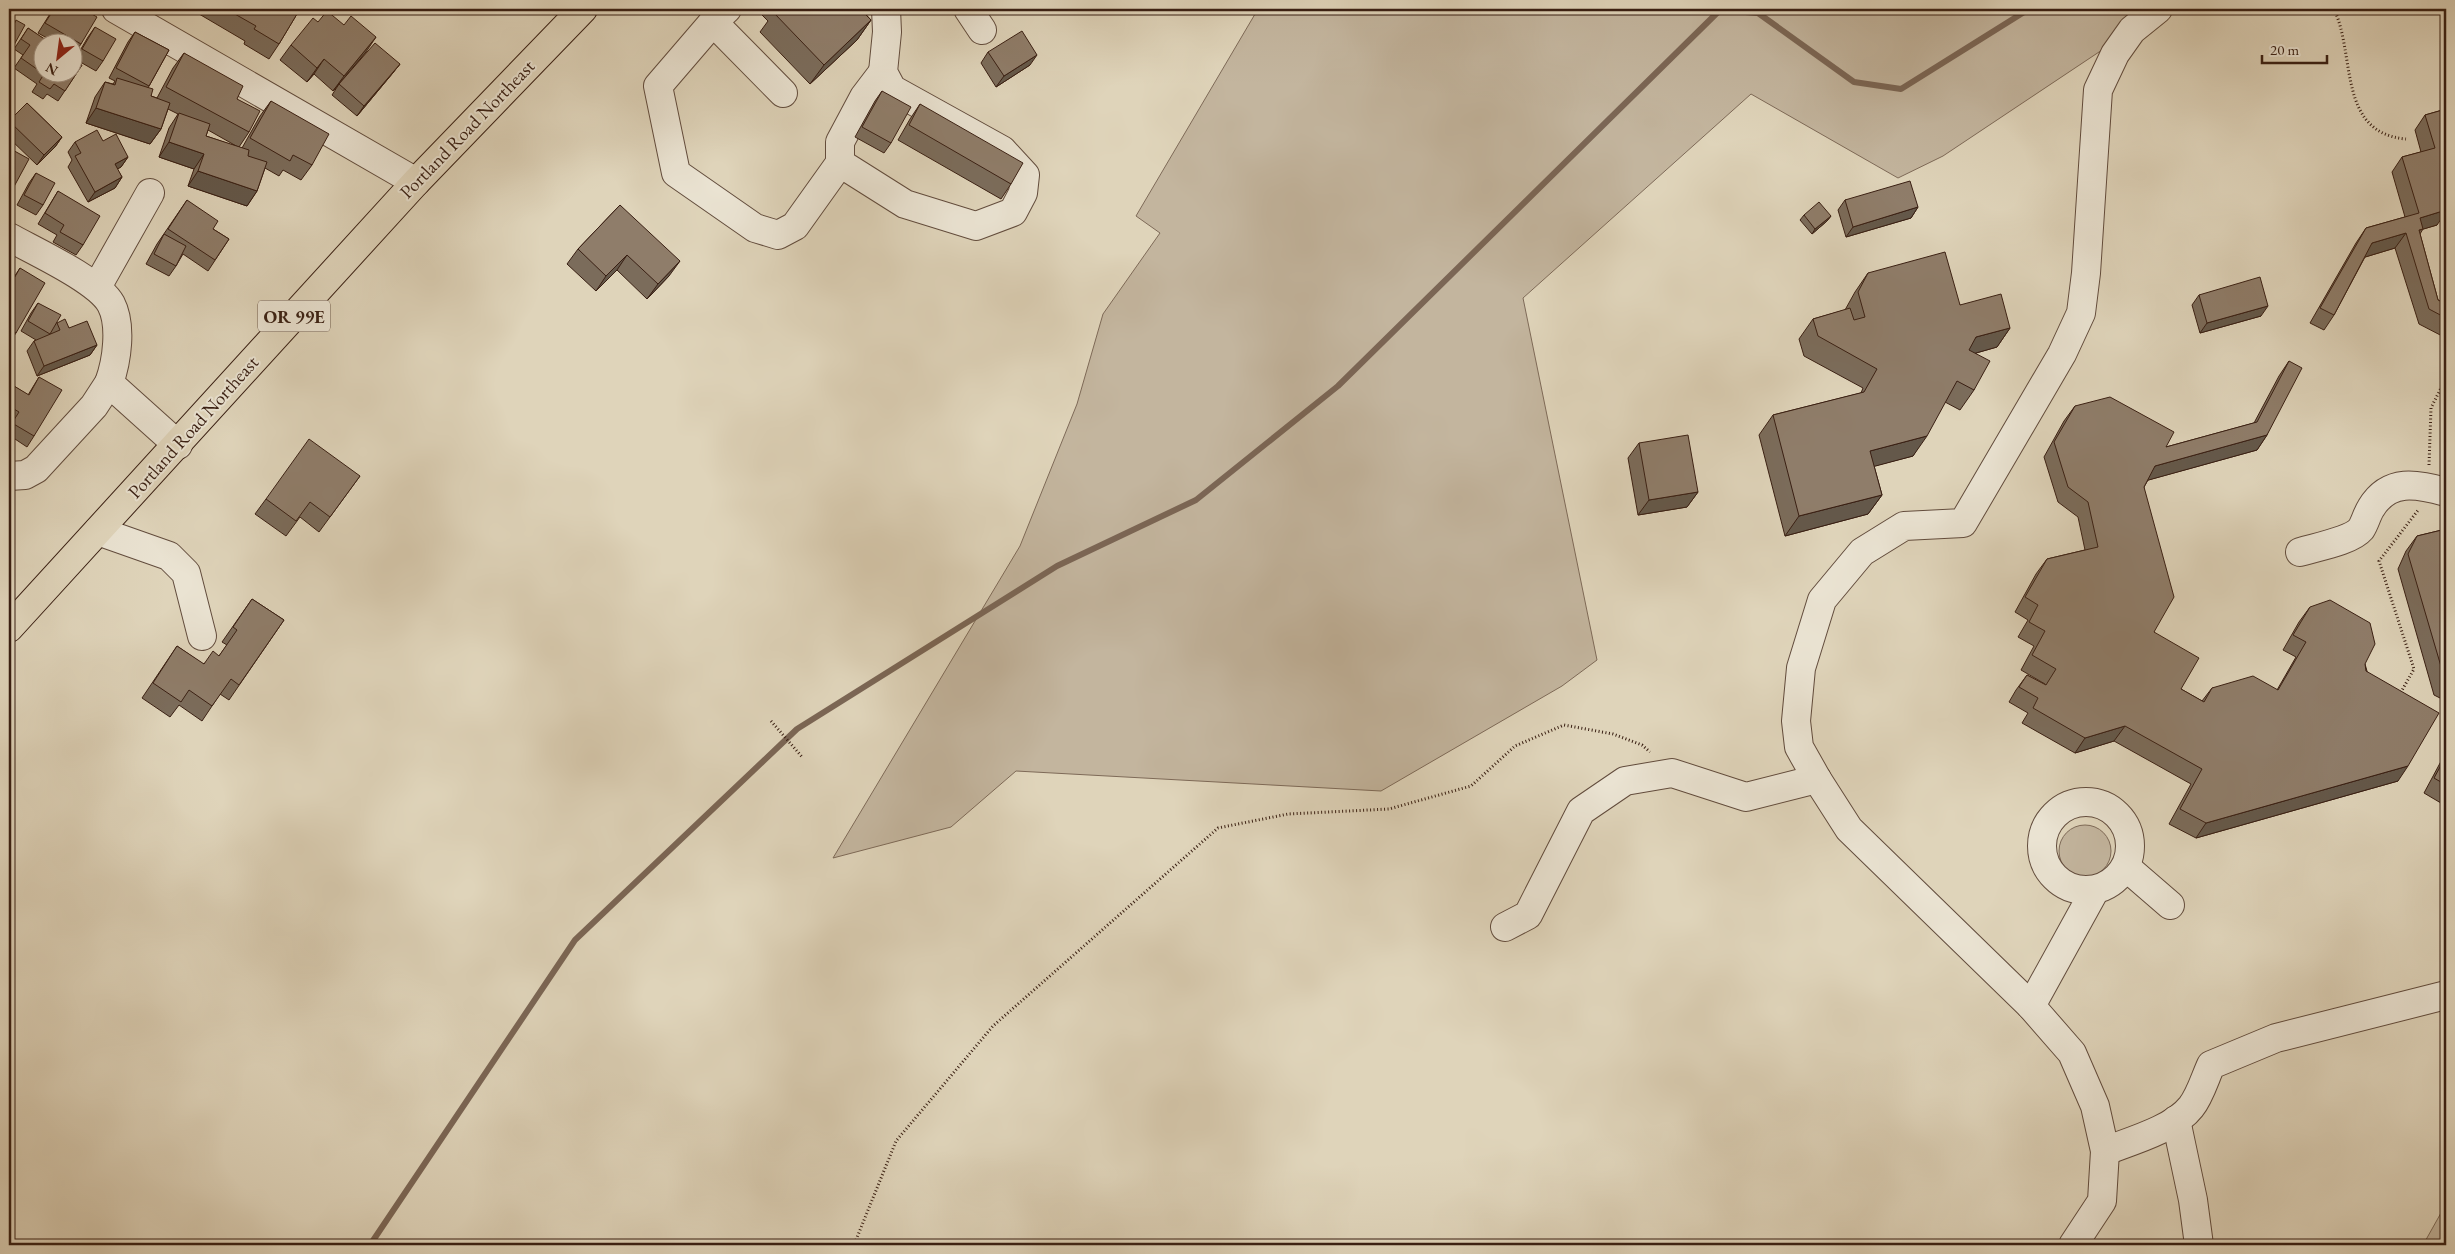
<svg xmlns="http://www.w3.org/2000/svg" width="2455" height="1254" font-family="'EB Garamond',serif">
<style>
.green{fill:#c3b59e;stroke:#7e6a58}
.lines{fill:none;stroke-linecap:round;stroke-linejoin:round}
.stream{stroke:#7b6655;stroke-width:6}
.minor-casing{stroke:#624c3d;stroke-width:30}
.major-casing{stroke:#391f13;stroke-width:30}
.path{stroke:#391f13;stroke-width:3;stroke-dasharray:1 2.5;stroke-linecap:butt}
.minor{stroke:#eae3d2;stroke-width:28}
.major{stroke:#dfd4ba;stroke-width:28}
.wall{fill:#7b6c5b;stroke:#391f13;fill-rule:evenodd}
.shaded-wall{fill:#64584a;stroke:#391f13}
.building{fill:#8f7d6a;stroke:#391f13}
.labels{text-anchor:middle;dominant-baseline:central;stroke-width:4;stroke-linejoin:round;paint-order:stroke}
.shield{fill:#eae3d2;stroke:#6e5a4c;stroke-width:1}
.shield-label{font-size:18px;font-weight:bold;fill:#391f13}
.street-label{font-size:19px;fill:#391f13;stroke:#eae3d2}
</style>
<rect width="100%" height="100%" fill="#dfd4ba"/>
<filter id="stains"><feTurbulence type="fractalNoise" baseFrequency=".004" numOctaves="4"/><feColorMatrix values="0 0 0 0 .2 0 0 0 0 .09 0 0 0 0 .02 0 0 0 .5 -.17"/></filter>
<radialGradient id="worn" r=".72"><stop offset=".6" stop-color="#630" stop-opacity="0"/><stop offset="1" stop-color="#630" stop-opacity=".3"/></radialGradient>
<g class="green">
<path d="M1258,9H2155L2132,30L1943,156L1898,178L1751,94L1523,298L1597,660L1562,686L1381,791L1016,771L951,827L833,858L1020,546L1077,404L1103,314L1160,233L1136,216Z"/>
<circle cx="2085" cy="851" r="26"/>
<path d="M2446,1204V1245H2423Z"/>
</g>
<g class="lines">
<path class="stream" d="M370,1245L575,940L797,729L1057,566L1196,500L1338,386L1720,10L1758,13L1854,82L1901,89L2029,9"/>
<defs>
<g id="minor">
<path d="M116,9L416,182"/>
<path d="M727,9L713,22L783,93"/>
<path d="M968,9L982,30"/>
<path d="M713,22L658,86L676,173L755,228L778,235L795,226L840,163V142L864,97L883,72"/>
<path d="M840,163L905,204L976,226L1013,212L1023,193L1025,175L1002,150L892,89L883,72L887,32L886,9"/>
<path d="M9,237C34,251 98,280 111,304C122,325 117,361 109,383L178,445"/>
<path d="M97,287L150,193"/>
<path d="M9,476L25,475L36,469L94,406L109,383"/>
<path d="M98,531L169,556L186,573L202,636"/>
<path d="M2300,552C2316,547 2351,541 2361,529C2365,523 2367,514 2371,508C2389,478 2417,484 2446,492"/>
<circle cx="2086" cy="846" r="44"/>
<path d="M2126,867L2170,905"/>
<path d="M1505,927L1528,915L1581,811L1625,781L1672,773L1746,797L1817,779"/>
<path d="M2031,1006L2095,890"/>
<path d="M2176,1120L2193,1200L2199,1245"/>
<path d="M2105,1151C2131,1141 2174,1129 2191,1107C2200,1096 2205,1078 2211,1065L2276,1038L2446,995"/>
<path d="M2073,1245L2102,1201L2105,1151L2095,1106L2072,1053L2031,1006L1849,829L1817,779L1799,747L1796,721L1801,668L1822,600L1862,552L1904,526L1963,523L2062,354L2081,313L2086,273L2098,90L2115,54L2132,30L2158,9"/>
</g>
<path id="major" d="M9,628L416,182L583,9"/>
</defs>
<use href="#minor" class="minor-casing"/>
<use href="#major" class="major-casing"/>
<g class="path">
<path d="M2334,9C2356,55 2337,133 2406,139"/>
<path d="M2429,465L2431,408L2446,378"/>
<path d="M2397,693L2401,692L2414,669L2379,561L2419,509"/>
<path d="M771,721L803,758"/>
<path d="M856,1240L896,1141L993,1026L1218,828L1288,814L1389,809L1471,786L1515,746L1564,725L1613,734L1642,745L1650,752"/>
</g>
<use href="#minor" class="minor"/>
<use href="#major" class="major"/>
</g>
<g class="wall">
<path d="M53,9H83L81,44L74,54H72V42H54L38,33Z"/>
<path d="M195,9H300L279,44L269,59L244,44L245,41L194,11Z"/>
<path d="M766,9H861L871,20L857,40L810,84L760,32L768,21L762,15Z"/>
<path d="M95,27L103,61L96,71L75,59L88,37Z"/>
<path d="M28,28L82,65L58,101L47,94L43,99L32,92L37,84L14,68L23,55L14,49Z"/>
<path d="M135,32L169,50L148,88L151,96L157,98L173,68L184,53L237,99L249,132L239,147L242,148L260,116L271,101L312,165L301,180L283,170L279,176L265,168L257,191L247,206L188,186L194,169L159,157L169,128L178,114L168,109L161,129L150,144L86,123L95,97L105,82L113,84L115,81L109,78L128,42ZM208,130L238,147L206,136Z"/>
<path d="M291,45L366,52L333,91L314,74L307,82L280,60Z"/>
<path d="M988,52L1030,65L996,87L981,63Z"/>
<path d="M400,64L392,74L357,116L332,95L339,84Z"/>
<path d="M882,91L891,143L884,153L855,137L875,101Z"/>
<path d="M27,103L62,137L55,147L37,165L9,138V122Z"/>
<path d="M920,104L1011,184L1001,199L898,140L910,119Z"/>
<path d="M2446,109L2437,225L2423,229L2420,234L2438,300L2446,304V338L2419,324L2395,248L2365,257L2334,315L2324,330L2310,323L2356,243L2366,228L2405,217L2392,172L2402,157L2421,152L2415,130L2425,115Z"/>
<path d="M75,142L128,157L121,167L117,169L122,177L115,188L88,202L68,167L72,160L68,152Z"/>
<path d="M36,173L43,205L36,215L17,205L29,183Z"/>
<path d="M58,191L83,245L76,255L53,242L57,235L38,224Z"/>
<path d="M187,200L213,229L229,239L208,271L183,254L176,266L169,276L146,264L157,244Z"/>
<path d="M1845,200L1918,207L1911,218L1846,237L1838,210Z"/>
<path d="M620,205L669,276L647,299L617,270L596,291L567,264L578,249Z"/>
<path d="M1804,215L1831,216L1827,221L1812,234L1800,220Z"/>
<path d="M20,268L16,333L9,343V285Z"/>
<path d="M1868,273L1960,305L2010,328L1997,347L1976,353L1974,390L1960,410L1945,402L1913,456L1874,466L1882,495L1868,514L1785,536L1759,435L1773,415L1861,393L1863,388L1804,356L1799,339L1813,319L1845,310L1855,292Z"/>
<path d="M2199,295L2261,316L2200,333L2192,305Z"/>
<path d="M38,303L57,323L69,328L97,345L90,355L37,376L27,351L34,341L36,340L21,331L31,313Z"/>
<path d="M2289,361L2267,435L2257,450L2148,480L2144,487L2154,632L2181,689L2202,701L2212,688L2277,690L2296,657L2283,650L2299,622L2310,607L2365,664L2398,781L2196,838L2169,824L2191,784L2114,741L2075,753L2022,723L2028,713L2009,702L2016,690L2027,675L2045,685V684L2021,670L2034,646L2018,637L2028,620L2015,612L2036,574L2047,559L2085,550L2078,517L2058,502L2044,457L2064,421L2075,406L2166,447L2254,423L2279,376Z"/>
<path d="M39,377L34,436L27,447L9,435V427L12,422L9,420V383L28,395Z"/>
<path d="M1639,443L1698,492L1687,507L1638,515L1628,458Z"/>
<path d="M360,476L319,532L300,517L286,536L255,514L266,499Z"/>
<path d="M2446,529V701L2434,695L2398,569L2406,551L2417,536Z"/>
<path d="M252,599L284,620L229,700L220,694L202,721L179,705L170,717L142,698L177,646L203,664L219,656L227,645L222,642Z"/>
<path d="M2446,752V806L2424,793Z"/>
</g>
<g class="shaded-wall">
<path d="M871,20L857,40L810,84L824,65Z"/>
<path d="M376,37L366,52L333,91L344,76Z"/>
<path d="M1037,55L1030,65L996,87L1004,76Z"/>
<path d="M324,59L314,74L307,82L317,68Z"/>
<path d="M400,64L392,74L357,116L364,106Z"/>
<path d="M96,108L161,129L150,144L86,123Z"/>
<path d="M62,137L55,147L37,165L44,155Z"/>
<path d="M169,142L204,154L194,169L159,157Z"/>
<path d="M128,157L121,167L108,174L115,164Z"/>
<path d="M198,171L257,191L247,206L188,186Z"/>
<path d="M122,177L115,188L88,202L95,192Z"/>
<path d="M1918,207L1911,218L1846,237L1853,227Z"/>
<path d="M2446,210V212L2437,225L2410,233L2420,218Z"/>
<path d="M1831,216L1827,221L1812,234L1815,229Z"/>
<path d="M2406,233L2395,248L2362,258L2372,243Z"/>
<path d="M627,255L617,270L596,291L606,276Z"/>
<path d="M680,261L669,276L647,299L658,284Z"/>
<path d="M2268,306L2261,316L2200,333L2207,323Z"/>
<path d="M2010,328L1997,347L1962,357L1976,337Z"/>
<path d="M97,345L90,355L37,376L44,366Z"/>
<path d="M2267,435L2257,450L2145,481L2155,466Z"/>
<path d="M1927,436L1913,456L1857,471L1870,451Z"/>
<path d="M1698,492L1687,507L1638,515L1649,500Z"/>
<path d="M1882,495L1868,514L1785,536L1799,516Z"/>
<path d="M2125,726L2114,741L2075,753L2085,738Z"/>
<path d="M2408,766L2398,781L2196,838L2206,823Z"/>
</g>
<g class="building">
<path d="M54,9H83L97,17L81,44L45,23Z"/>
<path d="M226,9H300L279,44L254,29L256,26Z"/>
<path d="M778,9H860L871,20L824,65L774,13Z"/>
<path d="M327,11L344,25L351,16L376,37L344,76L324,59L317,68L291,45L313,18L318,22Z"/>
<path d="M16,20L25,25L9,54V25L13,27Z"/>
<path d="M95,27L116,39L103,61L82,49Z"/>
<path d="M28,28L49,42H42V72H72V58L82,65L65,91L54,84L50,89L39,82L44,74L21,58L30,45L21,39Z"/>
<path d="M1022,31L1037,55L1004,76L988,52Z"/>
<path d="M135,32L169,50L149,86L116,68Z"/>
<path d="M375,43L400,64L364,106L339,84Z"/>
<path d="M184,53L243,86L237,99L260,111L249,132L166,87Z"/>
<path d="M117,78L153,89L151,96L170,103L161,129L96,108L105,82L115,85Z"/>
<path d="M882,91L911,107L891,143L862,127Z"/>
<path d="M271,101L329,134L312,165L293,155L290,161L250,138Z"/>
<path d="M27,103L62,137L44,155L9,121Z"/>
<path d="M920,104L1023,163L1011,184L909,125Z"/>
<path d="M2446,109V210L2420,218L2423,229L2419,230L2438,300L2446,304V318L2429,309L2406,233L2372,243L2334,315L2320,308L2366,228L2419,213L2402,157L2435,148L2425,115Z"/>
<path d="M179,113L210,124L206,136L249,150L248,156L267,162L257,191L198,171L204,154L169,142Z"/>
<path d="M97,130L103,141L116,134L128,157L115,164L122,177L95,192L75,156L81,153L75,142Z"/>
<path d="M9,148L29,159L10,194L9,193Z"/>
<path d="M36,173L55,183L43,205L24,195Z"/>
<path d="M1910,181L1918,207L1853,227L1845,200Z"/>
<path d="M58,191L100,216L83,245L60,232L64,225L45,213Z"/>
<path d="M187,200L218,221L213,229L229,239L215,260L168,229Z"/>
<path d="M1819,202L1831,216L1815,229L1804,215Z"/>
<path d="M620,205L680,261L658,284L627,255L606,276L578,249Z"/>
<path d="M164,234L186,246L176,266L154,254Z"/>
<path d="M1945,252L1960,305L2001,294L2010,328L1976,337L1969,350L1990,361L1974,390L1957,381L1927,436L1870,451L1882,495L1799,516L1773,415L1864,392L1877,369L1818,336L1813,319L1850,308L1854,320L1865,317L1858,292L1868,273Z"/>
<path d="M20,268L45,283L16,333L9,329V287Z"/>
<path d="M2260,277L2268,306L2207,323L2199,295Z"/>
<path d="M38,303L61,315L50,334L28,321Z"/>
<path d="M65,319L69,328L87,321L97,345L44,366L34,341L60,330L57,323Z"/>
<path d="M9,361L13,364L9,371Z"/>
<path d="M2289,361L2302,368L2267,435L2155,466L2144,487L2174,597L2154,632L2199,658L2181,689L2204,702L2212,688L2253,676L2278,690L2306,642L2293,635L2310,607L2330,600L2370,623L2375,644L2365,664L2366,671L2439,713L2408,766L2206,823L2180,809L2202,769L2125,726L2085,738L2033,708L2038,698L2019,687L2027,675L2046,685L2056,669L2032,655L2045,631L2029,622L2038,605L2025,597L2047,559L2098,547L2088,502L2068,487L2054,442L2075,406L2110,397L2174,432L2166,447L2257,422Z"/>
<path d="M39,377L62,390L34,436L12,423L19,412L9,406V383L29,395Z"/>
<path d="M1688,435L1698,492L1649,500L1639,443Z"/>
<path d="M309,439L360,476L330,517L310,502L296,521L266,499Z"/>
<path d="M2446,529V681L2445,680L2408,554L2417,536Z"/>
<path d="M252,599L284,620L239,685L231,679L212,706L189,690L181,702L153,683L177,646L204,664L213,651L219,656L237,630L233,627Z"/>
<path d="M2446,756V785L2434,778Z"/>
</g>
<g class="labels">
<rect class="shield" x="258" y="300.5" width="72" height="31" rx="4"/>
<g class="shield-label">
<text x="294" y="316">OR 99E</text>
</g>
<g class="street-label">
<text transform="translate(467 129) rotate(-46)">Portland Road Northeast</text>
<text transform="translate(193 427) rotate(-48)">Portland Road Northeast</text>
</g>
</g>
<rect width="2455" height="1254" fill="none" stroke="#dfd4ba" stroke-width="30"/>
<rect x="10" y="10" width="2435" height="1234" fill="none" stroke="#391f13" stroke-width="2.5"/>
<rect x="15" y="15" width="2425" height="1224" fill="none" stroke="#391f13"/>
<g transform="translate(58 58) rotate(209)"><circle r="24" fill="#eae3d2" stroke="#a39586"/>
<path d="M0-4L9 19L0 12L-9 19Z" fill="#8f2418"/>
<text y="-8" font-size="14" font-weight="bold" text-anchor="middle" fill="#391f13">N</text>
</g>
<path d="M2262 55v8h65v-8" fill="none" stroke="#391f13" stroke-width="2.5"/>
<text x="2270" y="55" font-size="15" fill="#391f13" stroke="#eae3d2" stroke-width="4" paint-order="stroke">20 m</text>
<rect width="100%" height="100%" filter="url(#stains)"/>
<rect width="100%" height="100%" fill="url(#worn)"/>
</svg>
